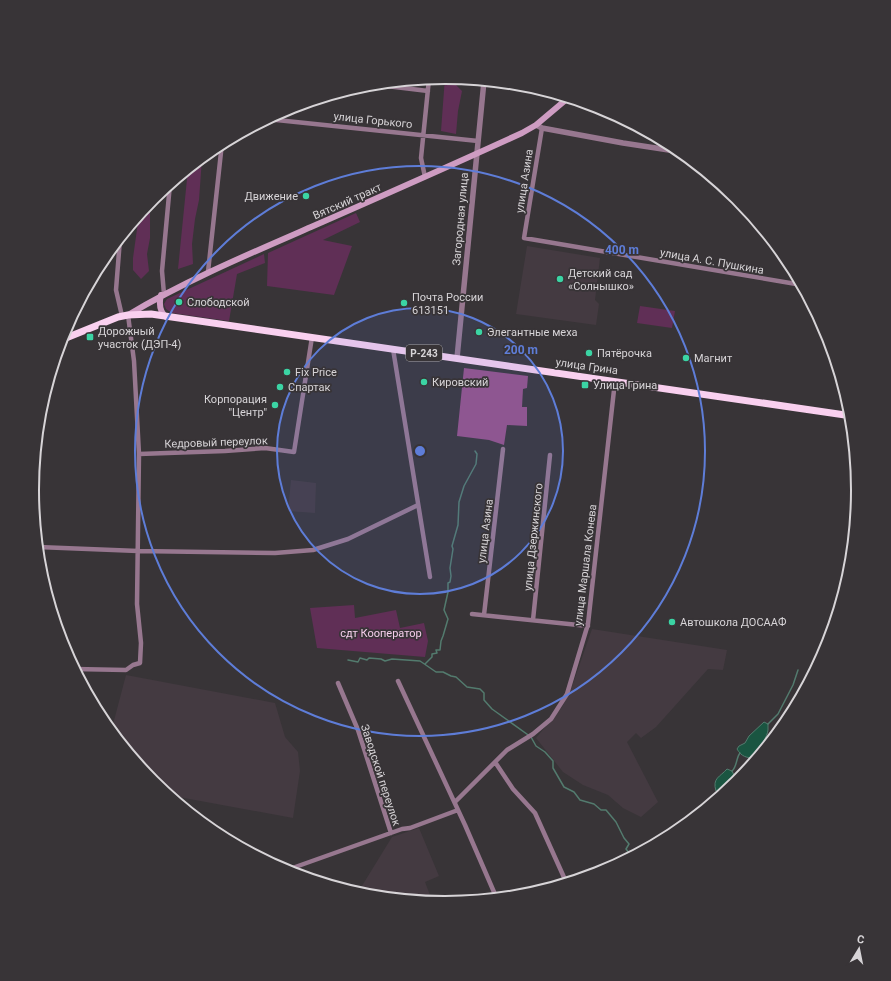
<svg xmlns="http://www.w3.org/2000/svg" width="891" height="981" font-family="Roboto,sans-serif">
<rect width="100%" height="100%" fill="#383437"/>
<path fill="#443a41" d="M 527,246 L 600,258 L 595,300 L 599,304 L 596,325 L 516,314 Z
M 291,480 L 316,483 L 315,513 L 288,511 Z
M 592,629 L 727,650 L 723,670 L 708,669 L 656,727 L 641,738 L 636,733 L 627,742 L 658,802 L 641,817 L 623,808 L 608,795 L 583,785 L 563,772 L 536,738 L 562,707 L 570,692 Z
M 126,675 L 275,703 L 285,737 L 298,752 L 300,771 L 293,818 L 168,795 L 153,783 L 111,732 Z
M 419,828 L 439,876 L 425,882 L 433,903 L 365,896 L 357,894 L 392,837 Z"/>
<path fill="#602f56" d="M 445,77 L 455,78 L 456,85 L 462,91 L 458,111 L 456,134 L 441,131 Z
M 202,158 L 199,200 L 195,219 L 192,244 L 193,264 L 178,269 L 188,169 Z
M 150,202 L 150,238 L 147,254 L 149,271 L 141,279 L 133,270 L 133,258 L 139,215 Z
M 356,213 L 360,222 L 323,240 L 352,246 L 334,295 L 267,286 L 268,253 Z
M 264,254 L 265,263 L 237,274 L 229,321 L 172,313 L 166,309 L 164,304 L 167,299 Z
M 640,306 L 675,311 L 672,328 L 637,323 Z
M 354,605 L 355,618 L 396,610 L 400,628 L 424,623 L 428,641 L 425,657 L 317,648 L 310,608 Z"/>
<path fill="#965188" d="M 464,368 L 528,376 L 527,388 L 523,389 L 522,407 L 527,407 L 527,426 L 507,425 L 504,445 L 489,440 L 457,436 Z"/>
<path fill="#1a5541" stroke="#537b6e" d="M 764,722 L 768,724 C 768,726 768,728 768,730 C 768,735 758,752 755,757 C 747,759 741,756 737,749 L 739,746 L 745,743 L 749,736 Z
M 727,769 L 732,771 L 735,777 C 729,783 728,797 716,791 C 712,778 720,777 727,769 Z"/>
<g fill="none" stroke-linecap="round" stroke-linejoin="round">
<path stroke="#537b6e" stroke-width="1.5" d="M 348,660 L 358,662 L 360,658 L 367,660 L 369,658 L 381,659 L 385,661 L 392,659 L 420,661 L 436,672 L 443,672 L 451,676 L 456,677 L 467,687 L 480,689 L 484,693 L 484,700 L 492,709 L 531,737 L 536,746 L 545,752 L 553,761 L 553,768 L 564,787 L 574,792 L 580,800 L 594,804 L 601,810 L 606,810 L 616,822 L 624,838 L 629,844 L 626,849 L 632,857
M 425,664 L 432,657 L 432,654 L 437,653 L 436,650 L 440,650 L 441,641 L 443,636 L 448,619 L 444,610 L 448,592 L 448,583 L 450,582 L 451,576 L 450,568 L 453,549 L 452,546 L 458,525 L 459,502 L 464,486 L 476,464 L 477,454 L 475,451
M 768,724 L 778,714 L 793,685 L 798,670
M 732,771 C 737,767 736,758 740,753"/>
<path stroke="#97778f" stroke-width="4.5" d="M 370,84 L 428,91
M 267,119 L 478,141
M 542,128 L 524,238 L 802,285
M 425,177 L 421,158 L 429,79
M 120,239 L 116,290 L 122,316
M 208,272 L 222,143
M 164,294 L 162,271 L 170,184
M 393,349 L 430,577
M 139,454 L 225,451 L 265,448 L 294,452 L 312,337
M 38,547 L 138,551 L 275,553 L 313,550 L 348,539 L 418,505
M 472,614 L 588,626
M 484,615 L 503,449
M 533,620 L 550,455
M 74,669 L 126,670 L 133,665 L 140,663 L 141,643 L 137,604 L 139,454 L 134,361 L 128,315
M 398,681 L 465,825 L 497,899
M 338,683 L 358,730 L 391,833
M 495,762 L 513,789 L 535,813 L 567,884
M 455,802 L 507,750 L 533,734 L 551,719 L 567,694 L 588,624 L 615,381
M 284,871 L 402,829 L 410,828 L 458,810"/>
<path stroke="#97778f" stroke-width="5.5" d="M 536,125 L 542,128 L 623,143 L 682,152
M 457,358 L 484,81"/>
<path stroke="#ce9cc2" stroke-width="6" d="M 161,295 C 159,303 159,311 166,317
M 128,315 C 187,280 249,254 311,227 C 382,196 452,165 522,133 L 536,125 L 568,98"/>
<path stroke="#f9d0ef" stroke-width="7" d="M 61,340 L 118,317 L 128,315 L 151,314 L 852,416"/>
</g>
<circle cx="420" cy="451" r="143" fill="#5e7dd8" fill-opacity=".12"/>
<g fill="none" stroke="#5e7dd8" stroke-width="2">
<circle cx="420" cy="451" r="143"/>
<circle cx="420" cy="451" r="285"/>
</g>
<g fill="#3bd4a4" stroke="#383437" stroke-width="1.5">
<circle cx="306" cy="196" r="4"/>
<circle cx="560" cy="279" r="4"/>
<circle cx="179" cy="302" r="4"/>
<circle cx="404" cy="303" r="4"/>
<circle cx="479" cy="332" r="4"/>
<rect x="86" y="333" width="8" height="8" rx="2"/>
<circle cx="589" cy="353" r="4"/>
<circle cx="686" cy="358" r="4"/>
<circle cx="287" cy="372" r="4"/>
<circle cx="424" cy="382" r="4"/>
<rect x="581" y="381" width="8" height="8" rx="2"/>
<circle cx="280" cy="387" r="4"/>
<circle cx="275" cy="405" r="4"/>
<circle cx="672" cy="622" r="4"/>
</g>
<g text-anchor="middle" stroke-width="3.5" stroke-linejoin="round" paint-order="stroke">
<rect fill="#383437" stroke="#a7a4a7" stroke-width="1" x="406" y="345" width="36" height="16" rx="3"/>
<g font-size="10" font-weight="bold" fill="#d7d4d7">
<text x="424" y="357">Р-243</text>
</g>
<g font-size="11" fill="#d7d4d7" stroke="#383437">
<text transform="translate(373 120) rotate(6)" y="4">улица Горького</text>
<text transform="translate(524 181) rotate(-81)" y="4">улица Азина</text>
<text transform="translate(347 201) rotate(-24)" y="4">Вятский тракт</text>
<text transform="translate(460 219) rotate(-85)" y="4">Загородная улица</text>
<text transform="translate(712 261) rotate(10)" y="4">улица А. С. Пушкина</text>
<text transform="translate(587 366) rotate(8)" y="4">улица Грина</text>
<text transform="translate(216 442) rotate(-2)" y="4">Кедровый переулок</text>
<text transform="translate(485 531) rotate(-83)" y="4">улица Азина</text>
<text transform="translate(533 537) rotate(-84)" y="4">улица Дзержинского</text>
<text transform="translate(585 565) rotate(-83)" y="4">улица Маршала Конева</text>
<text transform="translate(381 775) rotate(72)" y="4">Заводской переулок</text>
</g>
<g font-size="11" fill="#d7d4d7" stroke="#383437" text-anchor="start">
<text x="298" y="200" text-anchor="end">Движение</text>
<text x="568" y="277">Детский сад<tspan x="568" dy="13">«Солнышко»</tspan></text>
<text x="412" y="301">Почта России<tspan x="412" dy="13">613151</tspan></text>
<text x="187" y="306">Слободской</text>
<text x="98" y="335">Дорожный<tspan x="98" dy="13">участок (ДЭП-4)</tspan></text>
<text x="487" y="336">Элегантные меха</text>
<text x="597" y="357">Пятёрочка</text>
<text x="694" y="362">Магнит</text>
<text x="295" y="376">Fix Price</text>
<text x="432" y="386">Кировский</text>
<text x="593" y="389">Улица Грина</text>
<text x="288" y="391">Спартак</text>
<text x="267" y="403" text-anchor="end">Корпорация<tspan x="267" dy="13">"Центр"</tspan></text>
<text x="680" y="626">Автошкола ДОСААФ</text>
</g>
<g font-size="11" fill="#f4cdea" stroke="#383437">
<text x="381" y="637">сдт Кооператор</text>
</g>
</g>
<path d="M0 0H891V981H0ZM39 490a406 406 0 1 1 812 0a406 406 0 1 1-812 0Z" fill="#383437" fill-rule="evenodd"/>
<path fill="none" stroke="#d7d4d7" stroke-width="2" d="M39 490a406 406 0 1 1 812 0a406 406 0 1 1-812 0Z"/>
<circle cx="420" cy="451" r="6" fill="#5e7dd8" stroke="#383437" stroke-width="2"/>
<g font-size="12" text-anchor="middle" font-weight="bold" fill="#5e7dd8" stroke="#383437" stroke-width="3.5" stroke-linejoin="round" paint-order="stroke">
<text x="622" y="254">400 m</text>
<text x="521" y="354">200 m</text>
</g>
<g transform="translate(859 949) rotate(10)" stroke="#383437" stroke-width="3" paint-order="stroke">
<path d="M0-3L7 15L0 10L-7 15Z" fill="#d7d4d7"/>
<text y="-6" font-size="11" font-weight="bold" text-anchor="middle" fill="#d7d4d7">С</text>
</g>
</svg>
